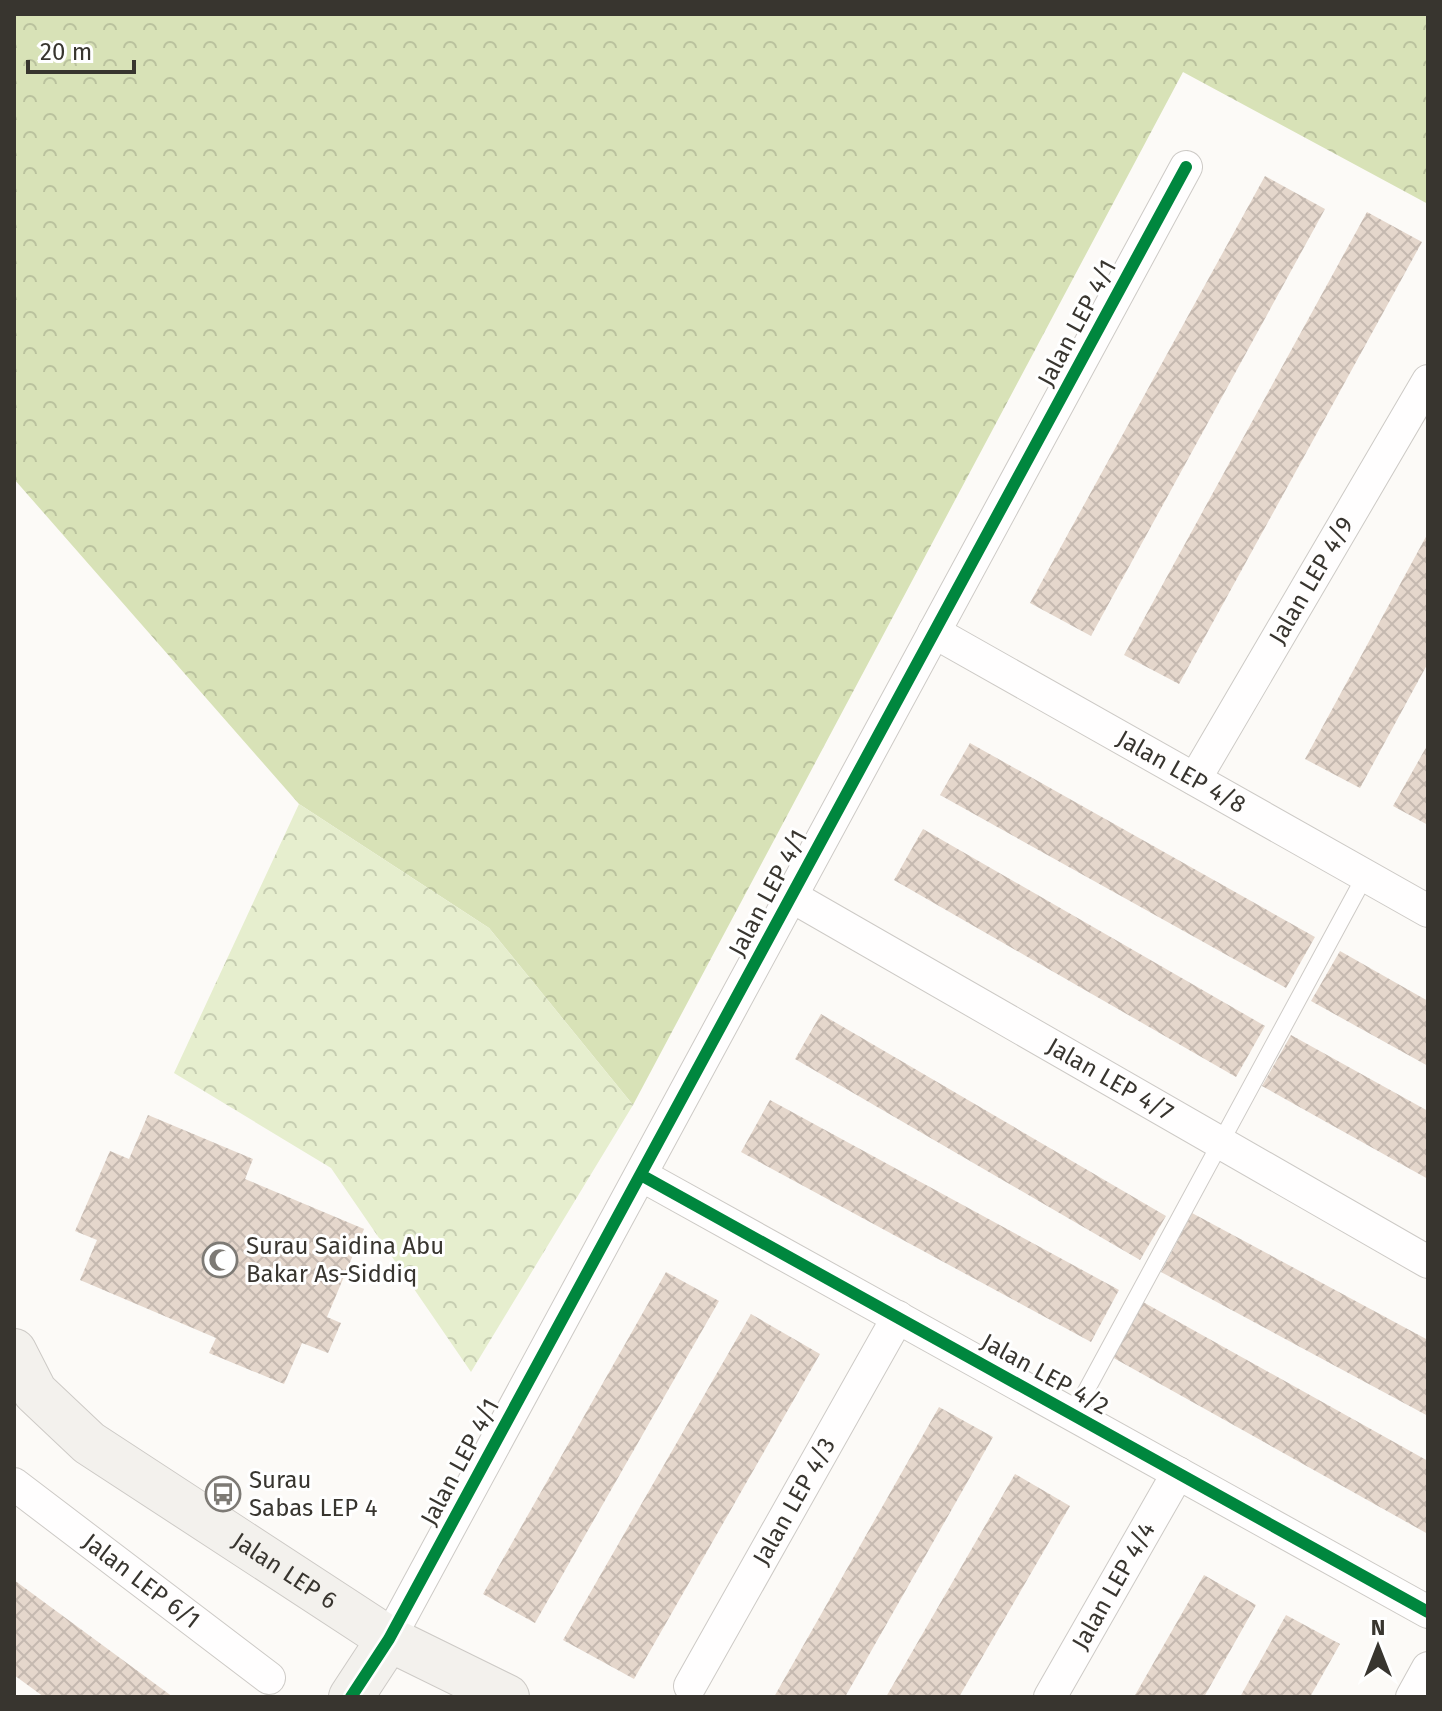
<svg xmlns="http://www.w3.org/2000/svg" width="1442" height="1711" font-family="'Fira Sans',sans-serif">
<defs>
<pattern id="forest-crowns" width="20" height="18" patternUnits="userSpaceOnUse" patternTransform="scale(2)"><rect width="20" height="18" fill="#d8e2b7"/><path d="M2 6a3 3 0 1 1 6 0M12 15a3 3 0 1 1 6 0" fill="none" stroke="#bac29e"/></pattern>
<pattern id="park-crowns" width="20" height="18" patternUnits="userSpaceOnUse" patternTransform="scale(2)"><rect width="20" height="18" fill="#e6eece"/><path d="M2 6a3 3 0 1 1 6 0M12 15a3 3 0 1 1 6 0" fill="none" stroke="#c6cdb1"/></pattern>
<pattern id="building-cross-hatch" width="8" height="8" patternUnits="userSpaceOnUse" patternTransform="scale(2)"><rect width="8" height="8" fill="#e5d7cc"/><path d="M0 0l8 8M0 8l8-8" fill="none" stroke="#c5b9b0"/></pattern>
</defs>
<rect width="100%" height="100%" fill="#fcfaf7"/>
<path fill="url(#forest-crowns)" d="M 14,14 L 1428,14 L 1428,204 L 1183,72 L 633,1105 L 489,928 L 299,804 L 14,479 Z"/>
<path fill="url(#park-crowns)" d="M 299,804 L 489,928 L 633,1105 L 471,1372 L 331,1168 L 174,1073 Z"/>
<path fill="url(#building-cross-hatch)" d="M 1265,176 L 1325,209 L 1091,636 L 1030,603 Z
M 1367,212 L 1422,242 L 1179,684 L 1124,655 Z
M 1428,533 L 1428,663 L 1360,788 L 1305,759 Z
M 970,743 L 1315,937 L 1286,988 L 940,795 Z
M 1428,744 L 1428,825 L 1393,806 Z
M 923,829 L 1265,1026 L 1236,1077 L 894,880 Z
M 1340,951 L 1428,1001 L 1428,1066 L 1311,1001 Z
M 821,1014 L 1166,1216 L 1140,1260 L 795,1059 Z
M 1291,1035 L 1428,1111 L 1428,1179 L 1262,1086 Z
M 770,1100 L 1119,1290 L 1091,1342 L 741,1152 Z
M 148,1115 L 253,1159 L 245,1179 L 364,1229 L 327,1317 L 341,1323 L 328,1353 L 302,1343 L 284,1384 L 209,1353 L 216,1338 L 80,1280 L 97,1240 L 75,1231 L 110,1151 L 129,1159 Z
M 1192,1213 L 1428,1340 L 1428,1416 L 1161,1272 Z
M 666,1272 L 719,1301 L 535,1623 L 483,1594 Z
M 1143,1302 L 1428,1461 L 1428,1534 L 1112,1357 Z
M 751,1314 L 820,1354 L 634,1679 L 563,1640 Z
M 939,1407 L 993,1437 L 845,1697 L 774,1697 Z
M 1015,1474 L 1070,1506 L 959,1697 L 886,1697 Z
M 1204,1575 L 1256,1605 L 1204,1697 L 1134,1697 Z
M 14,1580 L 173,1697 L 44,1697 L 14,1675 Z
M 1286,1615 L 1340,1644 L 1310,1697 L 1240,1697 Z"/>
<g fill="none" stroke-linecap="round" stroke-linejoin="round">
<g stroke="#cdcac6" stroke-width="18">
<path id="lane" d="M 1073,1415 L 1365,876"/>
</g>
<g stroke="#cdcac6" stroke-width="34">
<g id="street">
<path id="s1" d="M 934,632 L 1428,911"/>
<path id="s2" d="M 1195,779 L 1428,381"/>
<path id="s3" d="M 791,896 L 1428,1262"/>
<path d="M 641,1175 L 1428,1612"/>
<path id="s4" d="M 14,1484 L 269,1678"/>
<path d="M 389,1639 L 1186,167"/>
<path id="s5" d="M 690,1686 L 898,1317"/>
<path id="s6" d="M 1050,1697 L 1178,1473"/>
<path d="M 1412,1697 L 1428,1668"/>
</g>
</g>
<g stroke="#cdcac6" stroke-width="46">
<g id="secondary">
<path id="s7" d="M 14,1351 L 35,1392 L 89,1443 L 389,1639 L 507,1697"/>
<path d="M 351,1697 L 389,1639"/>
</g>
</g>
<use href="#lane" stroke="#fffefe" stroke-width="16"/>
<use href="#street" stroke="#fffefe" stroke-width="32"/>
<use href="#secondary" stroke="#f3f1ed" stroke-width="44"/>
<g stroke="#fff" stroke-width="17">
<path id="cycleway" d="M 641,1175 L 1428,1612
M 351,1697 L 389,1639 L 1186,167"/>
</g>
<use href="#cycleway" stroke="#00873e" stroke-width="12"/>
</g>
<defs>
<g id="mosque-ring" transform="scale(1.8)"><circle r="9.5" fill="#fff" stroke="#7d7a75" stroke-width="1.5"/><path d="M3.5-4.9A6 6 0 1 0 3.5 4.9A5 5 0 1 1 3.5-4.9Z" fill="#7d7a75"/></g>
<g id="bus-ring" transform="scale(1.8)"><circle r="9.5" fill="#fff" stroke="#7d7a75" stroke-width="1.5"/><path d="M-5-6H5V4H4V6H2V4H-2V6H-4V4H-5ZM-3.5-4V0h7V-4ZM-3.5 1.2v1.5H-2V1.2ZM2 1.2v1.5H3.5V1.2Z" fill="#7d7a75"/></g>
</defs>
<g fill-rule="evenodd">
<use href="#mosque-ring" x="220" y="1260"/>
<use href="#bus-ring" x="223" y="1494"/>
</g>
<g text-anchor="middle" stroke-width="6" stroke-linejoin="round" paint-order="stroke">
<g font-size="24" fill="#38352f" stroke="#fff">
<text transform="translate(1077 323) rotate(-62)" y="8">Jalan LEP 4/1</text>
<text dy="8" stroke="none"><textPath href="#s2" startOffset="230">Jalan LEP 4/9</textPath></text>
<text dy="8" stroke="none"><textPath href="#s1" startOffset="284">Jalan LEP 4/8</textPath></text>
<text transform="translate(768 893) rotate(-62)" y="8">Jalan LEP 4/1</text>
<text dy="8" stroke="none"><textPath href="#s3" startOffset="368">Jalan LEP 4/7</textPath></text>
<text transform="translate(1045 1374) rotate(29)" y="8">Jalan LEP 4/2</text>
<text transform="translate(460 1462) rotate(-62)" y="8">Jalan LEP 4/1</text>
<text dy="8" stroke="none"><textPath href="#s5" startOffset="212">Jalan LEP 4/3</textPath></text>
<text dy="8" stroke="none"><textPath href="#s7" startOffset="354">Jalan LEP 6</textPath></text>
<text dy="8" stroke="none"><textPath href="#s4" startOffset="160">Jalan LEP 6/1</textPath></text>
<text dy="8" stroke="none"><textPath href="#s6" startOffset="128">Jalan LEP 4/4</textPath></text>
</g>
<g font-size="24" fill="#38352f" stroke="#fff" text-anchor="start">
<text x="246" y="1254">Surau Saidina Abu<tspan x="246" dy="28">Bakar As-Siddiq</tspan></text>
<text x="249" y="1488">Surau<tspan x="249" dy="28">Sabas LEP 4</tspan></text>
</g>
</g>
<rect width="1442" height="1711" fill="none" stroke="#38352f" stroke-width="32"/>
<g transform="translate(1378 1647)" stroke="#ffffff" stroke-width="6" paint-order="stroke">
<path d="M0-6L14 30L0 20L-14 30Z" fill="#38352f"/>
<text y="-12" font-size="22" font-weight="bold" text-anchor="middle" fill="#38352f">N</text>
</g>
<path d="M28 60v12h106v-12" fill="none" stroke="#38352f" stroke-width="4"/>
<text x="40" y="60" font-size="24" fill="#38352f" stroke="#ffffff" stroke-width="6" paint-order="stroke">20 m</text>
</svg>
